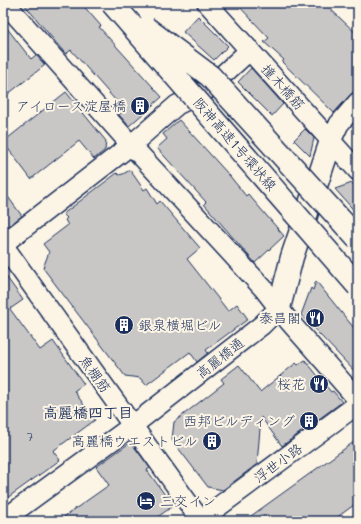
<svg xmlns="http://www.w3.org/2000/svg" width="361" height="524" font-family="Mali,'Klee One',sans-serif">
<rect width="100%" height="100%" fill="#fcf5e5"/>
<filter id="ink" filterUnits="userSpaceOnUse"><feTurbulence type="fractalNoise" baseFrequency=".025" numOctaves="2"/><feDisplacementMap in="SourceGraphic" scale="8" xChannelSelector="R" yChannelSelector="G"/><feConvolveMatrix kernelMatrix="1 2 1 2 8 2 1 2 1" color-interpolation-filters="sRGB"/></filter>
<g filter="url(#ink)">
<path fill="#c8c7c6" stroke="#1b2f5e" d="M 23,3 L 81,3 L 101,26 L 99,27 L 162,97 L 129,126 L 119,115 L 124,110 L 71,50 L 66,54 L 63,51 Z
M 236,3 L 324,3 L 358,35 L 358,90 L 350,95 L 334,113 L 282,62 L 284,60 L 264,42 L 269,38 Z
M 198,16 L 228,46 L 214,60 L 183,32 Z
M 3,23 L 31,59 L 36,55 L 45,65 L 3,98 Z
M 251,68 L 283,104 L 272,116 L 238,82 Z
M 66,92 L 106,141 L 105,150 L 94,159 L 79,141 L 31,179 L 3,142 Z
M 179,120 L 229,175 L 246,196 L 248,194 L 284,236 L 255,263 L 204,204 L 206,202 L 157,148 L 167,139 L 163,134 Z
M 305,129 L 314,138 L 310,156 L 294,140 Z
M 130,170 L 144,190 L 147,188 L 157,204 L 160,201 L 200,248 L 187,259 L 228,311 L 237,304 L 248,319 L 206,350 L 208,353 L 197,362 L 190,352 L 146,385 L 140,378 L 125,376 L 43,268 L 49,252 L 43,244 L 68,225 L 65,220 L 67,218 L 63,214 L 117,173 L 119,175 L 123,174 Z
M 352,183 L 358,190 L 358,215 L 335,189 Z
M 3,190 L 22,216 L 3,230 Z
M 3,272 L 23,300 L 10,309 L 40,350 L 53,341 L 84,384 L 74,391 L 95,420 L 53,451 L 60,460 L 3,501 Z
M 316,281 L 358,333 L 358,375 L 301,315 L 311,288 L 313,290 Z
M 305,360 L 331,392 L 333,391 L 342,402 L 282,446 L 261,417 L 257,464 L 223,490 L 208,487 L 172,440 L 174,422 L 224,383 L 221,379 L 239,365 L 260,392 L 296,363 L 298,365 Z
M 358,439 L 358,502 L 332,521 L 244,521 Z
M 128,444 L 133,445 L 150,468 L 147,470 L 173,506 L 152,521 L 58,521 L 109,485 L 96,467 Z"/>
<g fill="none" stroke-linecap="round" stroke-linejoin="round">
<g stroke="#1b2f5e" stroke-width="22">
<path id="minor" d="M 5,3 L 131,145 L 263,288 L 288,320 L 358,400
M 207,3 L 358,171
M 331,141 L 339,124 L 358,102
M 3,244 L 131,145 L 177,105 L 205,91 L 250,50
M 3,245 L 201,521
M 3,520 L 132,426 L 262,325 L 279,308
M 199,521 L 358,404"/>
</g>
<g stroke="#1b2f5e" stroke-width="25">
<path id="tertiary" d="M 279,308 L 292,257 L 331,141"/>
</g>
<use href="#minor" stroke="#fcf5e5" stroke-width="19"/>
<use href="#tertiary" stroke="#fcf5e5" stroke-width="22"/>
<g stroke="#1b2f5e" stroke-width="25" stroke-linecap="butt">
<path id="motorway-bridge" d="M 112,3 L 358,286
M 146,28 L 210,76 L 358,239"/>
</g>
<use href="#motorway-bridge" stroke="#fcf5e5" stroke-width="22"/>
</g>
</g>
<defs>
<g id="building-disc" transform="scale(1)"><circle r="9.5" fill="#1b2f5e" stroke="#fcf5e5"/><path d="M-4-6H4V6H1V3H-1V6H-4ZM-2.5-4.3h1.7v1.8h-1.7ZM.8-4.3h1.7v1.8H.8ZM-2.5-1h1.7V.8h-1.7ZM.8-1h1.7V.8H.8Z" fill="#fff"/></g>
<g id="restaurant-disc" transform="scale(1)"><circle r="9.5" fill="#1b2f5e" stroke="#fcf5e5"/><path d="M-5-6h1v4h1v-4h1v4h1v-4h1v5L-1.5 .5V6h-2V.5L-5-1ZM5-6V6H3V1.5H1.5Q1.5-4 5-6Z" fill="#fff"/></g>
<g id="hotel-disc" transform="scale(1)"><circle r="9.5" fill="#1b2f5e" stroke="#fcf5e5"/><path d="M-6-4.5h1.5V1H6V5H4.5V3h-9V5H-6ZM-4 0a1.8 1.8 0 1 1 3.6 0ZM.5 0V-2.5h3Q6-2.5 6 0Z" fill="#fff"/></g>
</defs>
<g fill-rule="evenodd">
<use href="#building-disc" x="140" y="106"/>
<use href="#restaurant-disc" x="315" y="318"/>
<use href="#building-disc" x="124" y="325"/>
<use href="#restaurant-disc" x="319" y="384"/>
<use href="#building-disc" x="309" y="421"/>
<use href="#building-disc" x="212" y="441"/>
<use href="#hotel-disc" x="146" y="501"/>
</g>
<g text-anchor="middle" stroke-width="4" stroke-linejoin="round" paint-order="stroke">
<g font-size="12" fill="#465578">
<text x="30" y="441">7</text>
</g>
<g font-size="14" fill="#1b2f5e" stroke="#fcf5e5">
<text transform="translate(283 87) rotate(48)" y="5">撞木橋筋</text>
<text transform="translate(235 144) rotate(49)" y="5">阪神高速1号環状線</text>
<text transform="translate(220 358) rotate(-38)" y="5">高麗橋通</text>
<text transform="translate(95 374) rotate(55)" y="5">魚棚筋</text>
<text transform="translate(278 463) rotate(-36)" y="5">浮世小路</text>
</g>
<g font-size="14" fill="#1b2f5e" stroke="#fcf5e5" text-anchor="end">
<text x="126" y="111">アイロース淀屋橋</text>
<text x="301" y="323">泰昌閣</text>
<text x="138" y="330" text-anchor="start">銀泉横堀ビル</text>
<text x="305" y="389">桜花</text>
<text x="295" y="426">西邦ビルディング</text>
<text x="198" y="446">高麗橋ウエストビル</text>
<text x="160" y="506" text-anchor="start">三交イン</text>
</g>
<g font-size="15" font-weight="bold" fill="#1b2f5e" stroke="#fcf5e5">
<text x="88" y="418">高麗橋四丁目</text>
</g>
</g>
<rect width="361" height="524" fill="none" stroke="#fcf5e5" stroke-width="16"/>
<rect x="8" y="8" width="345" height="508" fill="none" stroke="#1b2f5e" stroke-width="1.5" filter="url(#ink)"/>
</svg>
